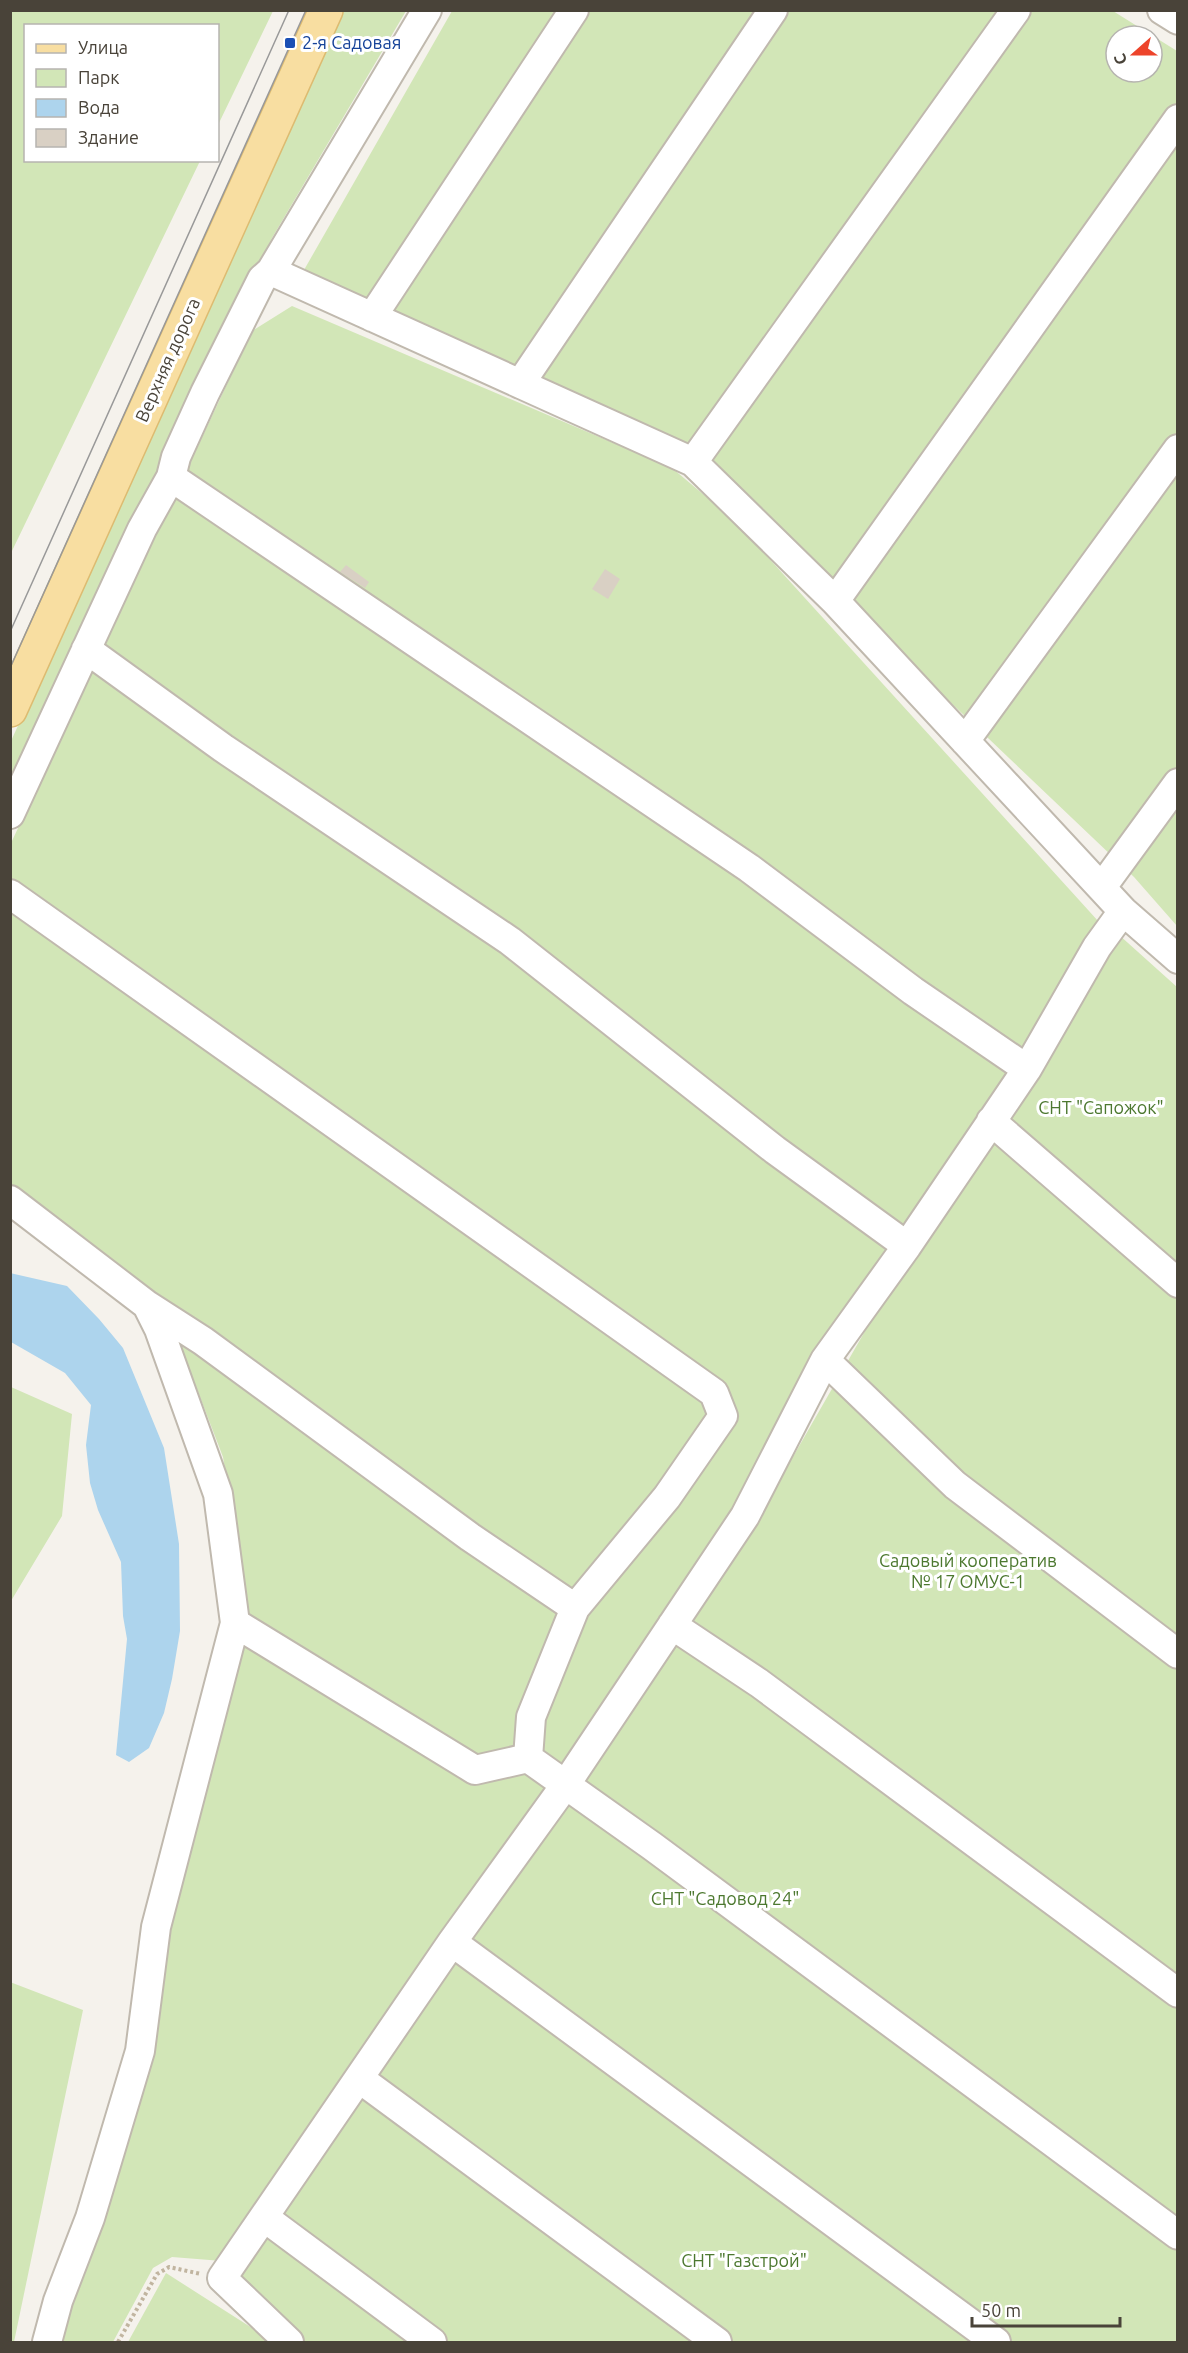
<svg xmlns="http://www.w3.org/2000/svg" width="1188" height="2353" font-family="Ubuntu,sans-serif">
<rect width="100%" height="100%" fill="#f5f2ec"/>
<path fill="#d2e6b7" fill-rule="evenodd" d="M 11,10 L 273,11 L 218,125 L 218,26 L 26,26 L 26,160 L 200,161 L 11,553 Z
M 343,11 L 406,11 L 272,238 L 11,791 L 11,741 Z
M 452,11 L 1113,11 L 1177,51 L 1177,926 L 1134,877 L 843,600 L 706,454 L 304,270 ZM 1116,36 L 1152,36 L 1152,72 L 1116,72 Z
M 292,306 L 672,468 L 735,521 L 1099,922 L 987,1108 L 779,1431 L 666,1623 L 222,2261 L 172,2257 L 153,2268 L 113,2342 L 55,2342 L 249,1617 L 223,1457 L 190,1371 L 147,1288 L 11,1184 L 11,843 L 252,331 Z
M 1118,934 L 1177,987 L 1177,1274 L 1002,1124 Z
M 996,1137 L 1177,1292 L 1177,1984 L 691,1627 L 705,1596 L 794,1455 L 892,1284 Z
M 11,1387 L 72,1414 L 62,1516 L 11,1601 Z
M 683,1637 L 1177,2006 L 1177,2342 L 1012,2342 L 464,1937 L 667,1644 Z
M 451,1956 L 978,2342 L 731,2342 L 371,2076 Z
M 10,1982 L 83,2010 L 14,2342 L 10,2342 Z
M 357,2092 L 698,2342 L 299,2342 L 230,2276 Z
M 166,2273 L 274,2342 L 128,2342 Z"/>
<path fill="#add4ed" d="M 10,1273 L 67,1286 L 99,1319 L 123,1348 L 164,1448 L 179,1544 L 180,1631 L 172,1679 L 164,1713 L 149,1748 L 129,1762 L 116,1755 L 127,1639 L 123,1616 L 121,1562 L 98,1510 L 90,1483 L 86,1445 L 91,1405 L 65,1373 L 11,1342 Z"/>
<path fill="#d9d0c4" d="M 346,565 L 369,582 L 365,588 L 340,572 Z
M 605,569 L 620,579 L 608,599 L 592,589 Z"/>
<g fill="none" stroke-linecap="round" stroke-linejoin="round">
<g stroke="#c0b9ae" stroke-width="32">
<path id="minor" d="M 1162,10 L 1178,20
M 271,271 L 693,462 L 835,601 L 1123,911 L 1178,959
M 372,317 L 574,10
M 520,384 L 773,10
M 693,462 L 1016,10
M 171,477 L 749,868 L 913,991 L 1027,1069
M 835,601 L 1178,119
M 86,649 L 223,748 L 510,941 L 775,1150 L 907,1246
M 965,741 L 1178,449
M 10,814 L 142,529 L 171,477 L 176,457 L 205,393 L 262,279 L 271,271 L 427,10
M 1102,887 L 1178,783
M 10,894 L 714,1393 L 723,1416 L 667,1497 L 575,1608
M 991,1121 L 1178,1283
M 10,1200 L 147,1305 L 159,1329 L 218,1494 L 235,1623 L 156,1927 L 140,2051 L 90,2218 L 58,2301 L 47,2342
M 147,1305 L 203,1341 L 470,1537 L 575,1608 L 531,1717 L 528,1758 L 652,1846 L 1178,2235
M 825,1360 L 955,1485 L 1178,1654
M 235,1623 L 475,1770 L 528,1758
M 672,1625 L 759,1683 L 1178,1993
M 452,1942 L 996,2342
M 360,2079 L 717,2342
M 265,2218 L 432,2342
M 289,2342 L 222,2278 L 452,1942 L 566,1784 L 745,1516 L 825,1360 L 907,1246 L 1027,1069 L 1097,947 L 1123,911"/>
</g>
<g stroke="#ddbb71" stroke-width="36">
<path id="major" d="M 10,710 L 326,10"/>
</g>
<path stroke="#c1b5a0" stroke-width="4" stroke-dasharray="3 3" stroke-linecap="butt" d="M 118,2342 L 157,2274 L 169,2267 L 201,2274"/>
<use href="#minor" stroke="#fff" stroke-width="28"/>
<use href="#major" stroke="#f8dea1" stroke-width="33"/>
<path stroke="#999" stroke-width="1.5" d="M 10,632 L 289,10
M 10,668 L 306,10"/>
</g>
<rect fill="#1a4fb4" stroke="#fff" stroke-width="2" x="284" y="37" width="12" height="12" rx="3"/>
<g text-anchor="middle" stroke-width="6" stroke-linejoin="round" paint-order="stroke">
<g font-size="18" fill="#164399" stroke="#fff" text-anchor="start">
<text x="302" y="49">2-я Садовая</text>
</g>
<g font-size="18" fill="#494339" stroke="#fff">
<text transform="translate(168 360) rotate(-66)" y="6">Верхняя дорога</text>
</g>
<g font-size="18" fill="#4c782f" stroke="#fff">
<text x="1101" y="1114">СНТ "Сапожок"</text>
<text x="968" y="1567">Садовый кооператив<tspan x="968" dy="21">№ 17 ОМУС-1</tspan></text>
<text x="725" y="1905">СНТ "Садовод 24"</text>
<text x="744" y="2267">СНТ "Газстрой"</text>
</g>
</g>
<rect width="1188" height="2353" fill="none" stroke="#494339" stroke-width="24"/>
<rect x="24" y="24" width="195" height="138" fill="#ffffff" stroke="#b6b4b0" stroke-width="1.5"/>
<rect x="36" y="44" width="30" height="9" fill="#f8dea1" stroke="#b6b4b0" stroke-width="1.5"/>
<text x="78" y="54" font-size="18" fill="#494339">Улица</text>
<rect x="36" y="69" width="30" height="18" fill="#d2e6b7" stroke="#b6b4b0" stroke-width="1.5"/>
<text x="78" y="84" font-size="18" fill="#494339">Парк</text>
<rect x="36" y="99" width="30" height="18" fill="#add4ed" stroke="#b6b4b0" stroke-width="1.5"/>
<text x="78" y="114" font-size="18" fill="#494339">Вода</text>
<rect x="36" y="129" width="30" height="18" fill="#d9d0c4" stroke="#b6b4b0" stroke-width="1.5"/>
<text x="78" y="144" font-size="18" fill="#494339">Здание</text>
<g transform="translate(1134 54) rotate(249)"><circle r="28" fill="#ffffff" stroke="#b6b4b0" stroke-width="1.5"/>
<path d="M0-4.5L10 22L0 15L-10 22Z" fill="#ed442b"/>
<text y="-9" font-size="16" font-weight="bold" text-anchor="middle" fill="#494339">С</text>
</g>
<path d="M972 2317v9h148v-9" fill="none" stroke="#494339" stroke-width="3"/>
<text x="981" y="2317" font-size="18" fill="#494339" stroke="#ffffff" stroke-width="4.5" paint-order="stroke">50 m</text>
</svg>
